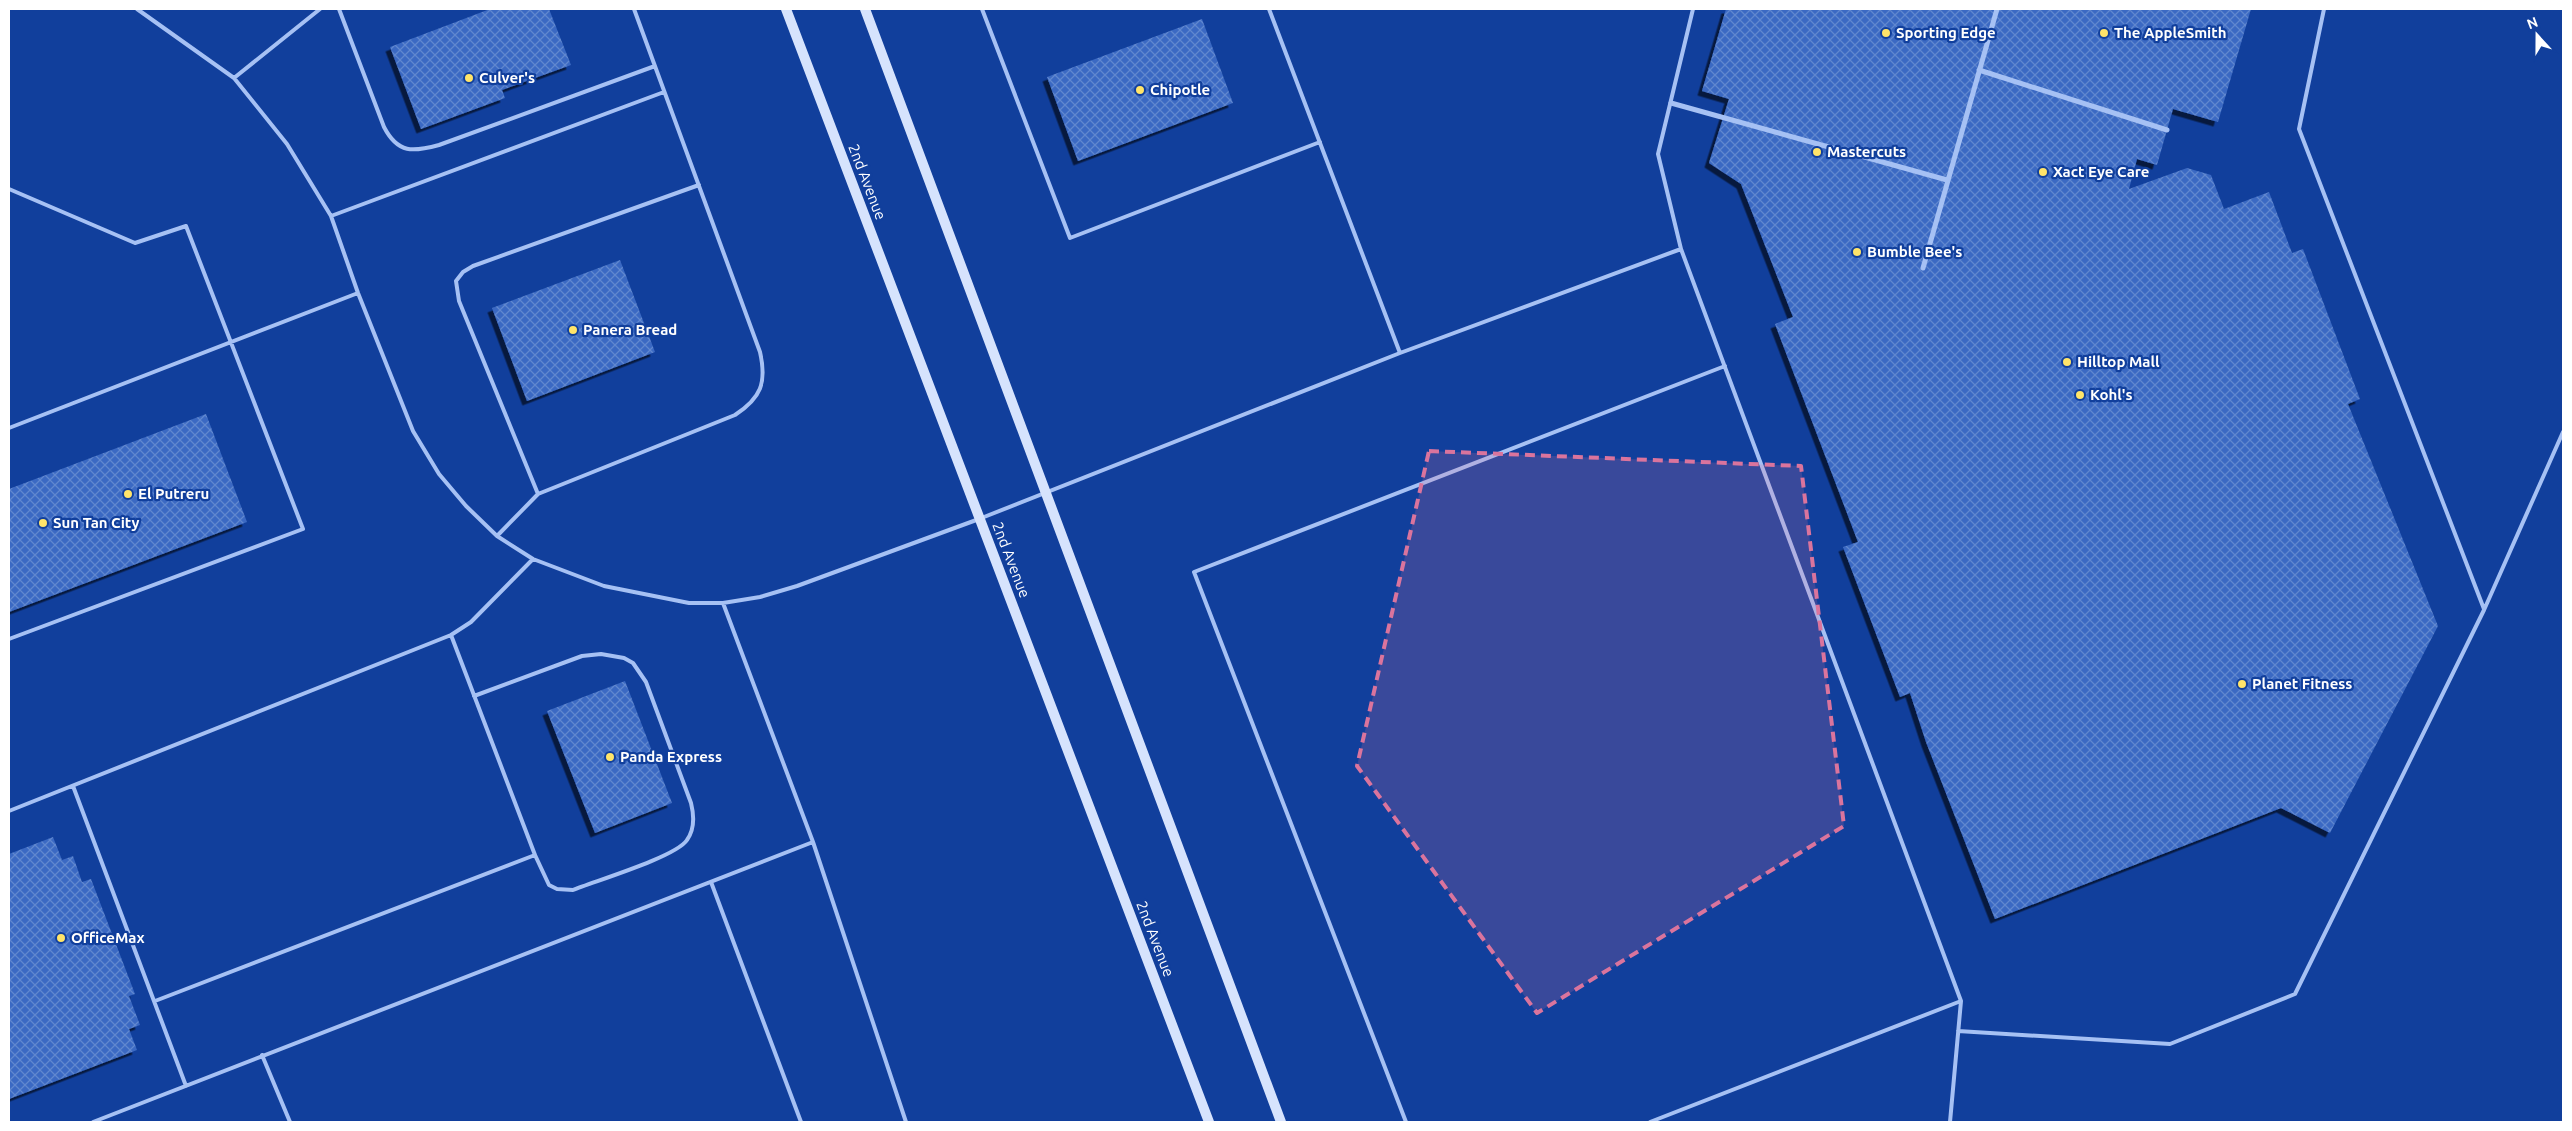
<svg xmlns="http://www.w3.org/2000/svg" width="2572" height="1131" font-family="Ubuntu,sans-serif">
<defs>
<pattern id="building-cross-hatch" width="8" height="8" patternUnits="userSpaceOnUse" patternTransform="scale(1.25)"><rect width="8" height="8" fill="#3a69c3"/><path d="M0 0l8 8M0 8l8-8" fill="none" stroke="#6187cf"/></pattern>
<filter id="shadow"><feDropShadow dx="-4.5" dy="4.5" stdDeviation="0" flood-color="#0009"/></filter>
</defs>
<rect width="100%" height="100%" fill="#113f9c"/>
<path fill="url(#building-cross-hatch)" filter="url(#shadow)" d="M 490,9 L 549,9 L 571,65 L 502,90 L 505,98 L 421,129 L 390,47 Z
M 1726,9 L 2251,9 L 2218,122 L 2173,109 L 2157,165 L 2137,159 L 2129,189 L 2187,168 L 2211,175 L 2224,209 L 2269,192 L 2292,253 L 2303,249 L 2360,399 L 2348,404 L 2438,626 L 2330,833 L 2281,808 L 1995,919 L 1926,742 L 1910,693 L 1900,697 L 1843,547 L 1858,542 L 1775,324 L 1793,317 L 1741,184 L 1709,163 L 1729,99 L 1702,91 Z
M 1202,19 L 1233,103 L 1078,161 L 1047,77 Z
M 620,260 L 655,352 L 527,401 L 492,308 Z
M 206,414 L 247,522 L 9,612 L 9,489 Z
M 625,681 L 672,803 L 595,833 L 547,711 Z
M 53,837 L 62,860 L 73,856 L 82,882 L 91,879 L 135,994 L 129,996 L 140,1025 L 129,1029 L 137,1050 L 9,1099 L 9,854 Z"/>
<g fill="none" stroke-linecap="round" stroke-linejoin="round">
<path stroke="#a6c1f4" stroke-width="4" d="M 137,9 L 234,78 L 287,144 L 331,216 L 358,293 L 413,431 L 439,474 L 466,506 L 497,536 L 533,559 L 604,586 L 689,603 L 723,603 L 760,597 L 797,586 L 979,519 L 1400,353 L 1681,249
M 339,9 L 384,127 C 398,154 413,152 439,145 L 655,66
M 982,9 L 1070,238 L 1320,142
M 1269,9 L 1400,353
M 1693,9 L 1658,154 L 1681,249 L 1961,1001 L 1950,1122
M 2324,9 L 2299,129 L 2484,609
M 234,78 L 320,9
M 9,189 L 135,243 L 186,226 L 303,529 L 9,639
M 331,216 L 664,92
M 9,428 L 358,293
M 538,494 L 459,301 L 456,281 L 463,272 L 473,266 L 699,185
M 497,536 L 538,494 L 735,415 C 761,398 767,383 760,352 L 634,9
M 723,603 L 813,842 L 906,1122
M 474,696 L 582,656 L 601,654 L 624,658 L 633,663 L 646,682 L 691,803 C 694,815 695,829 687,840 C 676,857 595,881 573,890 L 557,889 L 549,885 L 535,855
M 73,786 L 186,1086
M 9,811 L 451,635 L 471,622 L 533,559
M 711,882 L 801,1122
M 155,1001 L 535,855 L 451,635
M 1958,1031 L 2170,1044 L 2295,994 L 2484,610 L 2563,432
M 262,1055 L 290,1122
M 93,1122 L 813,842
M 1406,1122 L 1194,572 L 1725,366
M 1650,1122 L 1961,1001"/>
<path stroke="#a6c1f4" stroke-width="5" d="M 1979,70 L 2167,130
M 1671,103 L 1947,180
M 1923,268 L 1997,9"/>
<path stroke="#d6e3fd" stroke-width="10" d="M 786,9 L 1209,1122
M 865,9 L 1281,1122"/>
</g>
<path fill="#da749d" fill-opacity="0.2" stroke="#da749d" stroke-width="4" stroke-dasharray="10 6" stroke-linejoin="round" d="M 1429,451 L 1801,466 L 1844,826 L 1537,1013 L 1357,766 Z"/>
<g fill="#ffe46a" stroke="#113f9c" stroke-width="2">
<circle cx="1886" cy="33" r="5"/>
<circle cx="2104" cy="33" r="5"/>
<circle cx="469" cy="78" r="5"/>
<circle cx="1140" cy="90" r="5"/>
<circle cx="1817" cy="152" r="5"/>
<circle cx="2043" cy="172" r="5"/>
<circle cx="1857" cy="252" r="5"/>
<circle cx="573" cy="330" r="5"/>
<circle cx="2067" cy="362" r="5"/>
<circle cx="2080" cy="395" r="5"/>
<circle cx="128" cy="494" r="5"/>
<circle cx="43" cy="523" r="5"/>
<circle cx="2242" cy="684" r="5"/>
<circle cx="610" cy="757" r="5"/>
<circle cx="61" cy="938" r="5"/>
</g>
<g text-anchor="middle" stroke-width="4.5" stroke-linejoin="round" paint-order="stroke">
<g font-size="15" font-weight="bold" fill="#fff" stroke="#113f9c" text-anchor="start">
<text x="1896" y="38">Sporting Edge</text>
<text x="2114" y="38">The AppleSmith</text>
<text x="479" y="83">Culver's</text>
<text x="1150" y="95">Chipotle</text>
<text x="1827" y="157">Mastercuts</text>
<text x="2053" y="177">Xact Eye Care</text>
<text x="1867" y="257">Bumble Bee's</text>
<text x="583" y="335">Panera Bread</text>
<text x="2077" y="367">Hilltop Mall</text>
<text x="2090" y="400">Kohl's</text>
<text x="138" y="499">El Putreru</text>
<text x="53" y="528">Sun Tan City</text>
<text x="2252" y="689">Planet Fitness</text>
<text x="620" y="762">Panda Express</text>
<text x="71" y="943">OfficeMax</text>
</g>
<g font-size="15" fill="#fff" stroke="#113f9c">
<text transform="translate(867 182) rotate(69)" y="5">2nd Avenue</text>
<text transform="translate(1011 560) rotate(69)" y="5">2nd Avenue</text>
<text transform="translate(1155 939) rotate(69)" y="5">2nd Avenue</text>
</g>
</g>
<rect width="2572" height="1131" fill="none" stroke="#ffffff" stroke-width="20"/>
<g transform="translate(2537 35) rotate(339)" stroke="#113f9c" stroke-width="4" paint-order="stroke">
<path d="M0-4L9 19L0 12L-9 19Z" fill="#ffffff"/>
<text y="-8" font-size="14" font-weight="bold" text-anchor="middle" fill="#ffffff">N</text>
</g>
</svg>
